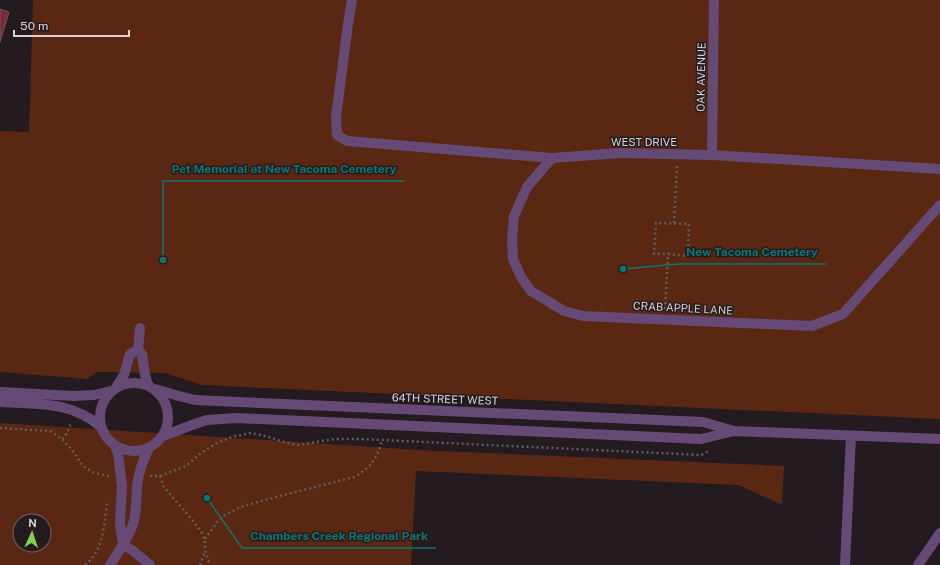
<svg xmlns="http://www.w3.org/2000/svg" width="940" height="565" font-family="'Public Sans',sans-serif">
<rect width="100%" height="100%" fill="#241b20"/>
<path fill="#5a2812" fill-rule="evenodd" d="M 33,0 L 940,0 L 940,419 L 202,385 L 165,373 L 97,372 L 87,379 L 0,372 L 0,131 L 29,132 Z
M 0,423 L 419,450 L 784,466 L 782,505 L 739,485 L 416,471 L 411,565 L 0,565 ZM 20,521 L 44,521 L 44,545 L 20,545 Z"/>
<path fill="#792937" stroke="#675b5c" d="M 0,9 L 9,12 L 0,42 Z"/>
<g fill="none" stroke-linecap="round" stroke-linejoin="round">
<path stroke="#635c60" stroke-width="2.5" stroke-dasharray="2 3" stroke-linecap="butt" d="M 674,223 L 677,166
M 665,309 L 668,254 L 688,256 L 689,224 L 656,223 L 654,254 L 668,254
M 0,428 L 50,431 L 62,439 L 72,450 L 83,466 L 94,473 L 109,476
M 62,439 L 68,432 L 71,422
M 150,476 L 160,476 L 186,466 L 201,453 L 217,443 L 232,437 L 250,433 L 266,436 L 284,442 L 298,445 L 334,439 L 361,439 L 701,455 L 709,451
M 160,476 L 164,487 L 194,522 L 202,533 L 205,539 L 205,550 L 210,565
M 205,539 L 218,521 L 225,515 L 240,507 L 280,496 L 354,477 C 370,469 378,457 382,440
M 85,565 C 104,550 104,525 107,503
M 200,565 L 205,551"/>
<path stroke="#654a75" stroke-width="10" d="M 352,0 L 348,24 L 336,117 L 337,135 L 347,141 L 552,158 L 620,153 L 712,155 L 940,169
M 712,155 L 714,0
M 552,158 L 527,187 L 514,216 L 512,240 L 513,259 L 521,277 L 531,291 L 564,311 L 583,316 L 812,326 L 843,314 L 940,205
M 140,328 L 138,350 L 142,354 L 145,375 L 148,385
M100 417a34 34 0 1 1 68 0a34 34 0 1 1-68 0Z
M 117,386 L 124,375 L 130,354 L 138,350
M 155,389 L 179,396 L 195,400 L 216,401 L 703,422 L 734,431 L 940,439
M 0,392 L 74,396 L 94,395 L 111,391
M 0,402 C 36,404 72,401 101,427
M 163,436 L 192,425 L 207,420 L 236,418 L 701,439 L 734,431
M 115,446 L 118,453 L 122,486 L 120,524 L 123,545
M 123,545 L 132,550 L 150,565
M 110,565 C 118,553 129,537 133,524 C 137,512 136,499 137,487 C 138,474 143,460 149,448
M 845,565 L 851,436
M 918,565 L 940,533"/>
</g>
<g text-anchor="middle" stroke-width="3" stroke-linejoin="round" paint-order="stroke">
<g font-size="11" fill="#d9d3d6" stroke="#241b20">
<text transform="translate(701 77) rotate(-89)" y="4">OAK AVENUE</text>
<text x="644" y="146">WEST DRIVE</text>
<text transform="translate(683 308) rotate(3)" y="4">CRAB APPLE LANE</text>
<text transform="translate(445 399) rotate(2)" y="4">64TH STREET WEST</text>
</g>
</g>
<path fill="none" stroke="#0f766e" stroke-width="1.5" d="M163 260L163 181H404M623 269L678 264H826M207 498L242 548H436"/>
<g fill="#0f766e" stroke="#241b20" stroke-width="1.5">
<circle cx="163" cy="260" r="4"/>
<circle cx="623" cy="269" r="4"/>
<circle cx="207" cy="498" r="4"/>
</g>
<g font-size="12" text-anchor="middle" font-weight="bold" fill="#0f766e" stroke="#241b20" stroke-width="3" stroke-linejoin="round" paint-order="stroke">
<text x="284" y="173">Pet Memorial at New Tacoma Cemetery</text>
<text x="752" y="256">New Tacoma Cemetery</text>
<text x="339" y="540">Chambers Creek Regional Park</text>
</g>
<g transform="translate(32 533) rotate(3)"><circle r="19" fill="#241b20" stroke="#6c6569"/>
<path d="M0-3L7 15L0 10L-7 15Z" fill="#83d04e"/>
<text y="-6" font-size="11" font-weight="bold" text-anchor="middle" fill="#d9d3d6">N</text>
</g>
<path d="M14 30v6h115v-6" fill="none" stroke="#d9d3d6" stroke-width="2"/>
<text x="20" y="30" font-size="12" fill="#d9d3d6" stroke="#241b20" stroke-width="3" paint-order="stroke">50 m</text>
</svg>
